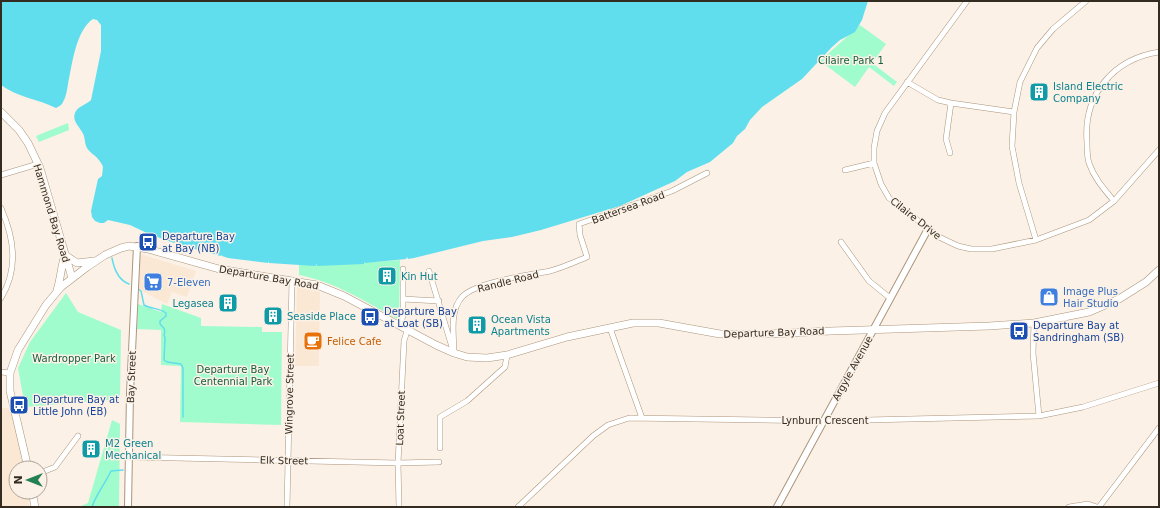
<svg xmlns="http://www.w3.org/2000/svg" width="1160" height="508" font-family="'DejaVu Sans',sans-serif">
<rect width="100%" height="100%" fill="#fbf1e6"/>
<path fill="#fbe8d4" d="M 140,254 L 196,271 L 187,297 L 172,292 L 167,304 L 138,289 Z
M 297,287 L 320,292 L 319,366 L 295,366 Z
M 1,408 L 14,408 L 23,468 L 16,468 L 16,492 L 27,492 L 29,507 L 1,507 Z"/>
<path fill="#a0fccd" d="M 860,25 L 886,44 L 872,63 L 897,82 L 894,86 L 869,67 L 855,87 L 820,61 Z
M 68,123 L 69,130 L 39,142 L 36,136 Z
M 400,260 L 399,320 C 366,302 336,282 299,275 L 299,264 L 333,265 Z
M 66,293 L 78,312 L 121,330 L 120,399 L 25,407 L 18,368 L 30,342 Z
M 138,304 L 161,312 L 162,304 L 201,318 L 201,326 L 262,327 L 262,332 L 282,332 L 281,425 L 180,422 L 181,366 L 161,365 L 161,330 L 137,329 Z
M 112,420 L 120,424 L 119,507 L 79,507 L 88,503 Z"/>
<path fill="#60deed" d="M 1,1 L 868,1 L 862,20 L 855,32 L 840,40 L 832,47 L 802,79 L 762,107 L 750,120 L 745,129 L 737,136 L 733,143 L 710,162 L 687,172 L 675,181 L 620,206 L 541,230 L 512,237 L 483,241 L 414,258 L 408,259 L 407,257 L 406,259 L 365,263 L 364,262 L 364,264 L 317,266 L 317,264 L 315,266 L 269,263 L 269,261 L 268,263 L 228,258 L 222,256 L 222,255 L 221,256 L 176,244 L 175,242 L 174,243 L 149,234 L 130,225 L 108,220 L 104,223 L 100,223 L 95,221 L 92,217 L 91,211 L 98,179 L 102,176 L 103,167 C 102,164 100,161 98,159 C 95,155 90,153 87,148 C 85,145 85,140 84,136 C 81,127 70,121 76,111 C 79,106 87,104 91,100 L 101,51 L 101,25 L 97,20 L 93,19 C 76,30 72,65 68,84 C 67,90 66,97 63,102 C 62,105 59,106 56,108 C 38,99 17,97 1,85 Z"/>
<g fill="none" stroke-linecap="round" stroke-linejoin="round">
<path stroke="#60deed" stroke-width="1.5" d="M 112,258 C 114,269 118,280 129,284
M 138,289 L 141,291 L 144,305 C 151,309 160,308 166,313 L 166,316 L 160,321 L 160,324 C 164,328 166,329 164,335 L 165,338 L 164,360 L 167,362 L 181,364 L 183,368 L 183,417
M 92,507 C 96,494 105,484 111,471 L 123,470"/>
<g stroke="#ac957b" stroke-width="6">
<path id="minor" d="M 967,1 L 885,113 L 877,131 L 874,148 L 874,163 L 881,184 L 889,198 L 939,237 L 958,246 L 971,249 L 992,249 L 1036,240 L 1089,220 L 1114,201 L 1159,150
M 907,82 L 938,100 L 951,103 L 1014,112
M 950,153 L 946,139 L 951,103
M 845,170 L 874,163
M 1,175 L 38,164
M 1114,201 C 1104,189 1094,178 1089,163 C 1087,157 1087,148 1087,142 C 1083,95 1113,59 1159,52
M 1,208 C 14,238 19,268 1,298
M 1036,240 L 1019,183 L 1012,146 L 1014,112 L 1020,82 L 1037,48 L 1053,29 L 1086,1
M 841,242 L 869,281 L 890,298
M 429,271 L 452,347
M 403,299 L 439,301
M 1034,323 L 1033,353 L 1039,416
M 399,326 L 403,316 L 403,269
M 610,328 L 642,418
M 454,353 C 454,336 449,311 462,297 C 475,282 530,275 550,271 C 562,268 575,262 587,257 L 580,235 L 579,224 L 672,191 L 707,173
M 1,372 L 10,373
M 440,448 L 440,417 L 467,401 L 505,367 L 507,355
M 129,457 L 398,463 L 439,462
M 40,473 L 55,467 L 78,436
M 287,507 L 292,280
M 399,507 L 398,463 L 404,341 L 407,331
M 518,507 L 593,436 L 608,425 L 629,418 L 823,421 L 1039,416 L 1083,407 L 1159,383
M 1069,507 L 1088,504 L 1097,507
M 1099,507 L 1159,428"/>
</g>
<g stroke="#ac957b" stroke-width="8">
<path id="tertiary" d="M 128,507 L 130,393 L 137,246
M 777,507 L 928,229"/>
</g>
<g stroke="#ac957b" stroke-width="8">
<path id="secondary" d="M 1,112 L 19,130 L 28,143 L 40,168 L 72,278
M 57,290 C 61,278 61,266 65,255 L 77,263 L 94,261
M 28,468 L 10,391 L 10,373 L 18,350 L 46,305 L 61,287 L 87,267 L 105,255 L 121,248 L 129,246 L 148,249 L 219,269 L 317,285 L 344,296 L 436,345 L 454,353 L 467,357 L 487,358 L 507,355 L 567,337 L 633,323 L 659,323 L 720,334 L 768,334 L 831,331 L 989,326 L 1034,323 L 1089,312 L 1119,299 L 1146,282 L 1159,270
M 32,492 L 35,507"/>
</g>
<use href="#minor" stroke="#fff" stroke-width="5"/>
<use href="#tertiary" stroke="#fff" stroke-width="6"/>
<use href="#secondary" stroke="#fff" stroke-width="7"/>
</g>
<defs>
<g id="building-square" transform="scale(1)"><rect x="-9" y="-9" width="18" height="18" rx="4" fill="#0f9aa8" stroke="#fbf1e6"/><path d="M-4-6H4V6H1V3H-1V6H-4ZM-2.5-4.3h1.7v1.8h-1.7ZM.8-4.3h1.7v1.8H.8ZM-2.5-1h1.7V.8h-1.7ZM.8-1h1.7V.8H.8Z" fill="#fff"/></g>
<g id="bus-square" transform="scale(1)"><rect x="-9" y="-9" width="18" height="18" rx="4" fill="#1a4fb4" stroke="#fbf1e6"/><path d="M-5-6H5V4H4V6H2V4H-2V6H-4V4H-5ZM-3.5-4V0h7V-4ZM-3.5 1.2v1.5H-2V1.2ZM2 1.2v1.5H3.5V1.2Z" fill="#fff"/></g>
<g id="supermarket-square" transform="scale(1)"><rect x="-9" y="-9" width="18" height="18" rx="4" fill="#3f7fe0" stroke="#fbf1e6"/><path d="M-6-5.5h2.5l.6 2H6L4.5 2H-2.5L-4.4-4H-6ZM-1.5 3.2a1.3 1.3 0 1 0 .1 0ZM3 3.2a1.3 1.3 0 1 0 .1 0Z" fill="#fff"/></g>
<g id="shop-square" transform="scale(1)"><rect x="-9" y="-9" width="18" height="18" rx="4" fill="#3f7fe0" stroke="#fbf1e6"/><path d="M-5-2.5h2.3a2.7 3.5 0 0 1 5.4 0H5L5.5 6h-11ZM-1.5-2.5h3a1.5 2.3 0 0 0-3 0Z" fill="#fff"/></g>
<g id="cafe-square" transform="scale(1)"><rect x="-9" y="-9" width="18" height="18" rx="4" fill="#e8710a" stroke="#fbf1e6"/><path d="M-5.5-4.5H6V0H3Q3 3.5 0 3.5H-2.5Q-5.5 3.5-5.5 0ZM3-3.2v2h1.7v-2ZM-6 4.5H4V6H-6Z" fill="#fff"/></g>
</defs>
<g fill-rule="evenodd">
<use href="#building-square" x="1039" y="92"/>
<use href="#bus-square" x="148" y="242"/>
<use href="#building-square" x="387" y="276"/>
<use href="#supermarket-square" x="153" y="282"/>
<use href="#shop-square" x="1049" y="297"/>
<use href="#building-square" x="228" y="303"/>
<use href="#building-square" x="273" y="316"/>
<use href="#bus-square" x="370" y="317"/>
<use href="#building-square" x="477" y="325"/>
<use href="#bus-square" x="1019" y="331"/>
<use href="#cafe-square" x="313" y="341"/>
<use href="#bus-square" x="19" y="405"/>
<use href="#building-square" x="91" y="449"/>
</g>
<g text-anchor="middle" stroke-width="3" stroke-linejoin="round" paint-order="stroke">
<g font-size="10" fill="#155d3f" stroke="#fbf1e6">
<text x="851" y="64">Cilaire Park 1</text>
<text x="74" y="362">Wardropper Park</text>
<text x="233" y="373">Departure Bay<tspan x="233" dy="12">Centennial Park</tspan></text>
</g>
<g font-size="10" fill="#0d838f" stroke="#fbf1e6" text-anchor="start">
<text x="1053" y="90">Island Electric<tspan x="1053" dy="12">Company</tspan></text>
<text x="401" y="280">Kin Hut</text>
<text x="214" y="307" text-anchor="end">Legasea</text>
<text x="287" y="320">Seaside Place</text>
<text x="491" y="323">Ocean Vista<tspan x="491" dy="12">Apartments</tspan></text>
<text x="105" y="447">M2 Green<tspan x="105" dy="12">Mechanical</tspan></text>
</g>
<g font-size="10" fill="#352c21" stroke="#fbf1e6">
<text transform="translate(628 207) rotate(-20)" y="4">Battersea Road</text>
<text transform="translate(52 213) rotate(73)" y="4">Hammond Bay Road</text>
<text transform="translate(916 218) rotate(38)" y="4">Cilaire Drive</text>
<text transform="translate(269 277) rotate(10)" y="4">Departure Bay Road</text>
<text transform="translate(508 281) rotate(-14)" y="4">Randle Road</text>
<text transform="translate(774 332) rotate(-2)" y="4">Departure Bay Road</text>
<text transform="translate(852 368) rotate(-61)" y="4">Argyle Avenue</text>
<text transform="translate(131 377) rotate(-88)" y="4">Bay Street</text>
<text transform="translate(289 394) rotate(-89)" y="4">Wingrove Street</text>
<text transform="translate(400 418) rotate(-88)" y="4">Loat Street</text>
<text x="825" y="424">Lynburn Crescent</text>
<text transform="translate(284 460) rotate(1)" y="4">Elk Street</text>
</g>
<g font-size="10" fill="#164399" stroke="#fbf1e6" text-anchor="start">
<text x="162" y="240">Departure Bay<tspan x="162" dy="12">at Bay (NB)</tspan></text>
<text x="384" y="315">Departure Bay<tspan x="384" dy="12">at Loat (SB)</tspan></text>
<text x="1033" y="329">Departure Bay at<tspan x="1033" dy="12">Sandringham (SB)</tspan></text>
<text x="33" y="403">Departure Bay at<tspan x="33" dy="12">Little John (EB)</tspan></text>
</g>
<g font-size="10" fill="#366cbe" stroke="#fbf1e6" text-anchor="start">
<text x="167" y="286">7-Eleven</text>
<text x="1063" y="295">Image Plus<tspan x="1063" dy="12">Hair Studio</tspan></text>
</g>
<g font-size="10" fill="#c56008" stroke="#fbf1e6" text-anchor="start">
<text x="327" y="345">Felice Cafe</text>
</g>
</g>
<rect width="1160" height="508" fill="none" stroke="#352c21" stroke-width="4"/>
<g transform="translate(28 480) rotate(270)"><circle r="19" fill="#fbf1e6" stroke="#aca297"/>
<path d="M0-3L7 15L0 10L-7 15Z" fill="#248055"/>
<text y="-6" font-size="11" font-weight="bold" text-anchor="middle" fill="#352c21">N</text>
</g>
</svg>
